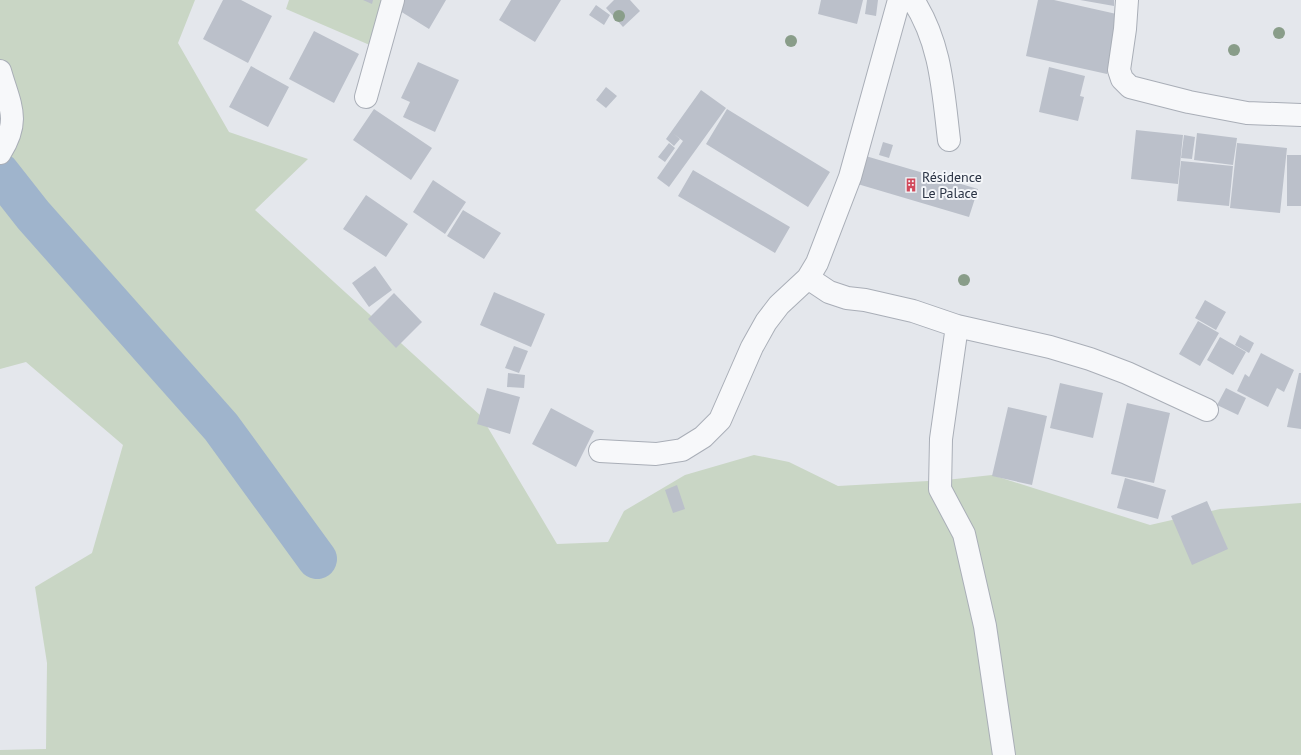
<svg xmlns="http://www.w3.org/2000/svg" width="1301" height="755" font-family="'PT Sans',sans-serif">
<rect width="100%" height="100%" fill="#e4e7ec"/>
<path fill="#c9d6c5" d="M 0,0 L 195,0 L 178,43 L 229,132 L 308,159 L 255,210 L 481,416 L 557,544 L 608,542 L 624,511 L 685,475 L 754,455 L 789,462 L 838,486 L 946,480 L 992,475 L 1150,525 L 1220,509 L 1301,503 L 1301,755 L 0,755 L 0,750 L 46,749 L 47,663 L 35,587 L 92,553 L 123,445 L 26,362 L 0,369 Z
M 289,0 L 392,0 L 379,49 L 286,9 Z"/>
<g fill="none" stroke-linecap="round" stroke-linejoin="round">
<path stroke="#9fb4cc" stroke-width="40" d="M 0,173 L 33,215 L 221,427 L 317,559"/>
</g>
<path fill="#bbc0ca" d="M 223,0 L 241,0 L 272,16 L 248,63 L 203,39 Z
M 363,0 L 373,0 L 372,4 Z
M 396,0 L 446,0 L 429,29 L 392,6 Z
M 511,0 L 561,0 L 535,42 L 499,20 Z
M 614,0 L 630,0 L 640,11 L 623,27 L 606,8 Z
M 821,0 L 863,0 L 857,24 L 818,14 Z
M 867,0 L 878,0 L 876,16 L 865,14 Z
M 1038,0 L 1054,0 L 1121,15 L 1107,74 L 1026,56 Z
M 1080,0 L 1114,0 L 1114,6 Z
M 596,5 L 610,15 L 604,25 L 589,15 Z
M 314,31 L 359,54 L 334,103 L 289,79 Z
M 418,62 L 459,80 L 435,132 L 403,117 L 410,102 L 401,98 Z
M 251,66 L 289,87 L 268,127 L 229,107 Z
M 1049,67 L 1085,76 L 1080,96 L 1084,97 L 1078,121 L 1039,112 Z
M 606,87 L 617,96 L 606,108 L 596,100 Z
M 701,90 L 726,108 L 669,187 L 657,178 L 683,141 L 674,134 L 680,139 L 674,146 L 666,139 Z
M 374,109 L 432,148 L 411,180 L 353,140 Z
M 727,109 L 830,172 L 808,207 L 706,144 Z
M 1136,130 L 1183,135 L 1178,184 L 1131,179 Z
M 1197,133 L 1237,138 L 1233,165 L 1194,160 Z
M 1184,135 L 1195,137 L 1192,159 L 1181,158 Z
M 883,142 L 893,145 L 889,158 L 879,155 Z
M 669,143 L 675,148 L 665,162 L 658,157 Z
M 1237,143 L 1287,148 L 1280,213 L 1230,208 Z
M 852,152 L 978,189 L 969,217 L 844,180 Z
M 1287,155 L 1301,155 L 1301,206 L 1287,206 Z
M 1181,161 L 1233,166 L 1229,206 L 1177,201 Z
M 693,170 L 790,227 L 775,253 L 678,196 Z
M 433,180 L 466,202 L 445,234 L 413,212 Z
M 366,195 L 408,224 L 386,257 L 343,229 Z
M 463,210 L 501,233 L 484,259 L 447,236 Z
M 375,266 L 392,290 L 369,307 L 352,283 Z
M 494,292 L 545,314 L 531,347 L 480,325 Z
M 394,293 L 422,322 L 396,348 L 368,319 Z
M 1205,300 L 1226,312 L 1216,330 L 1195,318 Z
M 1198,321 L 1219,333 L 1200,366 L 1179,354 Z
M 1240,335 L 1254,343 L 1249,353 L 1235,345 Z
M 1220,337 L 1246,352 L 1233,375 L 1207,360 Z
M 514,346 L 528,351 L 519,373 L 505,368 Z
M 1261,353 L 1294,370 L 1284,392 L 1277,388 L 1268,407 L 1237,391 L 1245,374 L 1249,377 Z
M 508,373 L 525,375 L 524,388 L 507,387 Z
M 1299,373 L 1301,373 L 1301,429 L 1287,427 Z
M 1060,383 L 1103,393 L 1093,438 L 1050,428 Z
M 487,388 L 520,397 L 510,434 L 477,424 Z
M 1226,388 L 1246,398 L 1238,415 L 1217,405 Z
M 1127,403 L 1170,413 L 1154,483 L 1111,474 Z
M 1008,407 L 1047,416 L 1032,485 L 992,476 Z
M 551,408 L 594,431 L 576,467 L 532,444 Z
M 1125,478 L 1166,490 L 1158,519 L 1117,508 Z
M 677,485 L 685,509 L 673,513 L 665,490 Z
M 1207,501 L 1228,549 L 1192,565 L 1171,516 Z"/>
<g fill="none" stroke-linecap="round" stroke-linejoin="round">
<g stroke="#a9aeb7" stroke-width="24">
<path id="minor" d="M 913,0 C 941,43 943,90 949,140
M 1127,0 L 1125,29 L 1119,70 L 1122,79 L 1130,87 L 1189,102 L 1247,113 L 1301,115
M 0,71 C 10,106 21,120 0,153
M 366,97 L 393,0
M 808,278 L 829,292 L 847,298 L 865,300 L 913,311 L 957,326 L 1050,347 L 1090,359 L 1127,373 L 1207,410
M 957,326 L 941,439 L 940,489 L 964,534 L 985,626 L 1004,755
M 600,451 L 656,454 L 682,450 L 703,437 L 720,420 L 752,347 L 766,322 L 779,305 L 808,278 L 817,263 L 850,177 L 899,0"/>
</g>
<use href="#minor" stroke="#f7f8fa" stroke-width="22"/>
</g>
<g fill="#899d89">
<circle cx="619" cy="16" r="6"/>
<circle cx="1279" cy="33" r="6"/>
<circle cx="791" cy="41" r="6"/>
<circle cx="1234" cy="50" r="6"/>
<circle cx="964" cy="280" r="6"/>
</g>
<defs>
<g id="building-bare" transform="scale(1.08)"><path d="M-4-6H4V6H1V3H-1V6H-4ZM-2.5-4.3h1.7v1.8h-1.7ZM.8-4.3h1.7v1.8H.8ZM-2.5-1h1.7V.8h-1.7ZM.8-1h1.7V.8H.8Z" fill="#d1495b" stroke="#f4f6f9" stroke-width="2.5" paint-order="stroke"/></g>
</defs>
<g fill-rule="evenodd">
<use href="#building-bare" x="911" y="185"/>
</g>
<g text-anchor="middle" stroke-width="4" stroke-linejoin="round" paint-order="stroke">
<g font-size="14" fill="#2b3445" stroke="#f4f6f9" text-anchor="start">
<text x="922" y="182">Résidence<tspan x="922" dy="16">Le Palace</tspan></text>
</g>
</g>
</svg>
